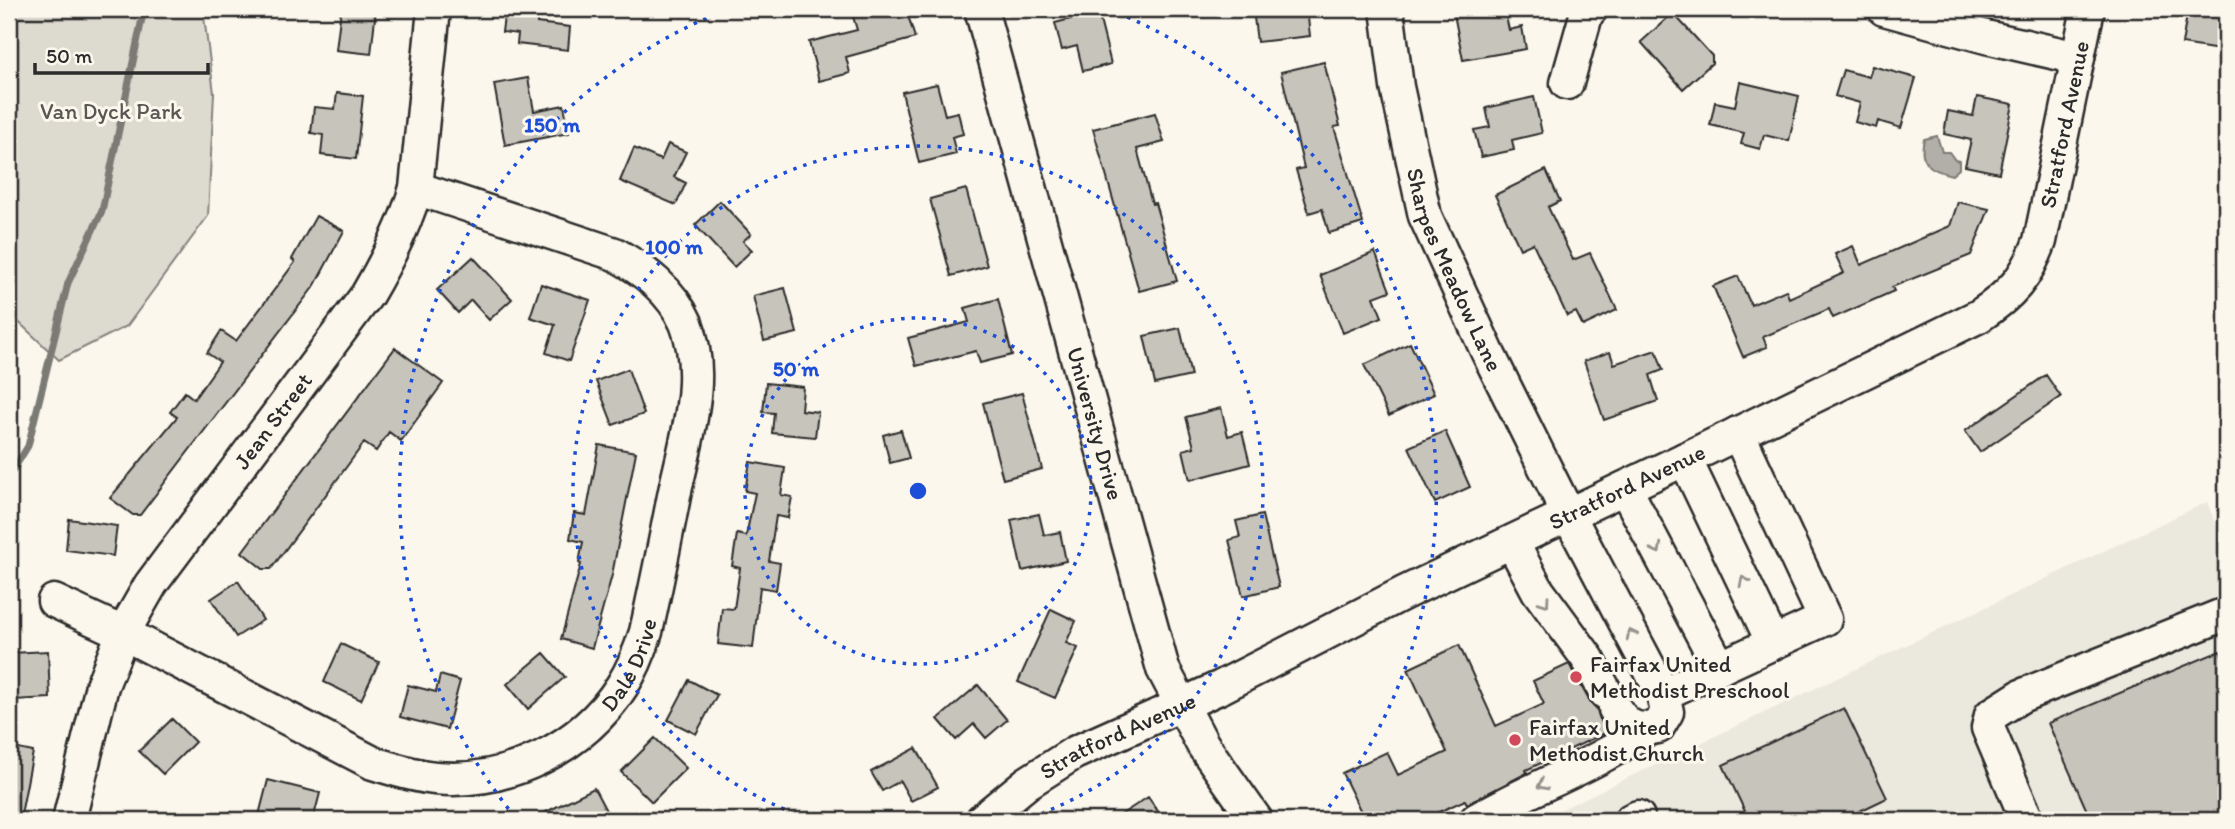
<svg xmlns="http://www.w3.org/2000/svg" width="2235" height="829" font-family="Itim,sans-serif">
<rect width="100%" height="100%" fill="#fbf7ec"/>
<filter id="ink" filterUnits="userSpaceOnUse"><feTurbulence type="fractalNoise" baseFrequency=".0143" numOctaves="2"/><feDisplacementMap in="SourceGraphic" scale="14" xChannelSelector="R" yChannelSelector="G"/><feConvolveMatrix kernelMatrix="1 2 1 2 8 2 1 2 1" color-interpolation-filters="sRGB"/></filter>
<g filter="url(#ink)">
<path fill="#ebe8de" d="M 2207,502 L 2226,550 L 2226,820 L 1539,820 Z"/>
<path fill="#dddad0" stroke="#84827e" stroke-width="2" d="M 9,9 L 203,9 L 214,93 L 208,216 L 127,326 L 59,360 L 9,313 Z"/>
<path fill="#b1afa7" stroke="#7b7a75" stroke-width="2" d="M 1937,136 L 1942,152 L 1949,152 L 1955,160 L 1959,161 L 1959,169 L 1952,175 C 1930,170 1918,163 1924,139 Z"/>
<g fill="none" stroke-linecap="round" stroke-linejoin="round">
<path stroke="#7b7a75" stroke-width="7" d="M 9,477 L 28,446 L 68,283 L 102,211 L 144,9"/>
</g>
<path fill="#c7c4bc" stroke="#2b2b2b" stroke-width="2" d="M 341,9 L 376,9 L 371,54 L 336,50 Z
M 505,9 L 538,9 L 537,23 L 570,27 L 568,50 L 517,44 L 518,34 L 502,32 Z
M 866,9 L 906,9 L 915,38 L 846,57 L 850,73 L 819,81 L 809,42 L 857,30 L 852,13 Z
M 1253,9 L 1307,9 L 1310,36 L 1257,42 Z
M 1453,9 L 1494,9 L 1495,15 L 1505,12 L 1509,30 L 1522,27 L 1526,49 L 1463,60 Z
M 2188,9 L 2226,9 L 2226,51 L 2182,44 Z
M 1098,12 L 1111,64 L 1083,71 L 1077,46 L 1062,50 L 1055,23 Z
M 1673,13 L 1712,56 L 1712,63 L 1683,89 L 1641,42 Z
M 1324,62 L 1340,126 L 1334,127 L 1363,223 L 1329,233 L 1322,209 L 1309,213 L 1296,170 L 1304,168 L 1281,72 Z
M 1872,66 L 1916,78 L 1901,128 L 1878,121 L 1876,128 L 1855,122 L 1860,103 L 1835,96 L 1843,70 L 1869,77 Z
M 528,78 L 534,111 L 564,105 L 569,133 L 505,145 L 494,84 Z
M 1740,82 L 1799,96 L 1789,141 L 1764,135 L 1760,149 L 1741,144 L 1744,133 L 1710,125 L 1715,102 L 1735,106 Z
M 937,84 L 945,115 L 958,112 L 963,134 L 952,137 L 956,154 L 919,163 L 902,92 Z
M 337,93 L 363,96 L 356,159 L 321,155 L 323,135 L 311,133 L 314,107 L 335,109 Z
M 1534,97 L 1542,133 L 1512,140 L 1514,150 L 1481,157 L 1474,130 L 1490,127 L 1486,108 Z
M 1977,97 L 2013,104 L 1999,173 L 1965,166 L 1971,140 L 1944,134 L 1948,111 L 1973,116 Z
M 1155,113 L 1164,142 L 1137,149 L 1152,204 L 1155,203 L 1177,281 L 1139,291 L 1093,129 Z
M 668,144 L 686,152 L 674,177 L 686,183 L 676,205 L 620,181 L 634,148 L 661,160 Z
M 1546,170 L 1560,201 L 1548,207 L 1573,260 L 1590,253 L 1617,310 L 1583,326 L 1576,312 L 1567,316 L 1533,243 L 1520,249 L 1495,195 Z
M 966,189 L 987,266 L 951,276 L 930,199 Z
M 720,201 L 751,234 L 743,241 L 752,250 L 734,267 L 695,225 Z
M 1958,202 L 1989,209 L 1971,255 L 1892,287 L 1894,291 L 1833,318 L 1829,309 L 1763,337 L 1767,347 L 1743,357 L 1713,286 L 1738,276 L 1751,305 L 1786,290 L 1789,298 L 1844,273 L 1835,254 L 1853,246 L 1861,265 L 1950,226 Z
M 316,216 L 344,231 L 315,285 L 140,515 L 133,515 L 110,498 L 177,417 L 170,412 L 185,392 L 194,399 L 220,362 L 207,353 L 221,331 L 236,341 L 295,262 L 292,259 Z
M 1375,252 L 1390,291 L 1374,297 L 1382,317 L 1343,333 L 1320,275 Z
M 473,257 L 512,299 L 489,320 L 471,300 L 458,313 L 437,290 Z
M 541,284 L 590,300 L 569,361 L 546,353 L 555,325 L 530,317 Z
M 785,288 L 797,333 L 764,341 L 753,296 Z
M 998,299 L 1012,355 L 980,363 L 976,351 L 916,366 L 908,338 L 969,322 L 965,308 Z
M 1180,328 L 1191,376 L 1155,384 L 1144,336 Z
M 1410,343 L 1434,394 L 1389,416 L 1364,365 Z
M 395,348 L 443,383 L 401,441 L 389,432 L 376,451 L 364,443 L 271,569 L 263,569 L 242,552 Z
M 1656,350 L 1663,370 L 1650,375 L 1658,401 L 1604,420 L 1584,361 L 1610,352 L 1614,364 Z
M 628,369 L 644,414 L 613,425 L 596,381 Z
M 2046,375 L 2061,397 L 1980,452 L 1965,431 Z
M 766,383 L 803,387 L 801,410 L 818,412 L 815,437 L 772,433 L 774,413 L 763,412 Z
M 1022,393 L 1042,469 L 1003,479 L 983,403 Z
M 1221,408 L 1228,436 L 1242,432 L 1250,464 L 1190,480 L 1183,450 L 1194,447 L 1186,417 Z
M 901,430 L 909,458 L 890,463 L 883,435 Z
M 1445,431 L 1470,487 L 1435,503 L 1409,447 Z
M 599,445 L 636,452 L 612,575 L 592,648 L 561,639 L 581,564 L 579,563 L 583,542 L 570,539 L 574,513 L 586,515 Z
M 750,462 L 785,468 L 781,495 L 792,497 L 788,518 L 776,516 L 769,561 L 780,563 L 776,590 L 760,587 L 753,648 L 718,644 L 722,608 L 734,609 L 740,568 L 732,566 L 737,534 L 746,536 L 755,493 L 745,491 Z
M 1039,514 L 1044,535 L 1060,532 L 1066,561 L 1022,571 L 1011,520 Z
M 1262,515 L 1279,587 L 1243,596 L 1229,540 L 1240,537 L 1236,521 Z
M 69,519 L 117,526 L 113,556 L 66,550 Z
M 238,581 L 263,620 L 236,637 L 211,599 Z
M 1051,609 L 1076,621 L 1066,643 L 1078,648 L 1055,698 L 1018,682 Z
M 341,644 L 379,662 L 361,700 L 324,682 Z
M 1459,645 L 1496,726 L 1544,704 L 1533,681 L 1569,664 L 1590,702 L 1597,709 L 1600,720 L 1609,731 L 1526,770 L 1527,773 L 1467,804 L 1465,800 L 1421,820 L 1365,820 L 1342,773 L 1387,752 L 1398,775 L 1447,752 L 1408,669 Z
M 48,651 L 50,698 L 13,700 L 11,653 Z
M 2220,651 L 2226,665 L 2226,820 L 2091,820 L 2048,723 Z
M 544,653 L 565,677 L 528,709 L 507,684 Z
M 440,675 L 460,681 L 447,729 L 400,717 L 408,685 L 436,692 Z
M 689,680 L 717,695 L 696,734 L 668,720 Z
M 978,685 L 1007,720 L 986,738 L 974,724 L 956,740 L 938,719 Z
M 1844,708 L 1887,798 L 1841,820 L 1749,820 L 1723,765 Z
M 172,719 L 195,742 L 163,774 L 139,751 Z
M 655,738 L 686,768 L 652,802 L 621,772 Z
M 9,747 L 33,752 L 20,820 L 9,820 Z
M 916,748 L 938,787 L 911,801 L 900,781 L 882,791 L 871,772 Z
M 268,780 L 320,793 L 313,820 L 278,820 L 259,815 Z
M 594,788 L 611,820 L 530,820 Z
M 1148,797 L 1164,820 L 1113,820 Z"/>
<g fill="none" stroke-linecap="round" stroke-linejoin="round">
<g stroke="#2b2b2b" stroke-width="37">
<g id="minor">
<path id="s1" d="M 981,9 L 1163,669 L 1203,745 L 1256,820"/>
<path id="s2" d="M 1387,9 L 1397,87 L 1425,216 L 1487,351 L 1568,514 L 1663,694 L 1667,712 L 1658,727 C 1636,732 1627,727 1615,709"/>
<path d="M 1884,9 L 1986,37 L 2078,58"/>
<path d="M 1567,83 L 1587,12 L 1591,9"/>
<path d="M 1685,459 L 1773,643"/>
<path d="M 1625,488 L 1720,668"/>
<path d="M 1512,542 L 1538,591 L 1588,659 L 1606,693"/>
<path id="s3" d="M 54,601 L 123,633 L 373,763 C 393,769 414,776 435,778 C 508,785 583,747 622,686 C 633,669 640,651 646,632 C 656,587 665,542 674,496 C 685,442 708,378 686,323 C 672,291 645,271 615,254 L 416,188"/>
<path d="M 1663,694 L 1825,619 L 1738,433"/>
<path id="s4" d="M 69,820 L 102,686 L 123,633 L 151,584 L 367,295 C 387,261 405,226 416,188 L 434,9"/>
<path id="s5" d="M 982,820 L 1027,783 L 1074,753 L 1221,687 L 1404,593 L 1685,459 L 1979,316 C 2011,295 2027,277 2040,241 L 2088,9"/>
<path d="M 1476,820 C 1531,787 1593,767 1645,730"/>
<path d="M 1631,820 L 1638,817"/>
<path d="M 2027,820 L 1988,728 L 1991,715 L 2021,696 L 2220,616 L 2226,618"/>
</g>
</g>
<use href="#minor" stroke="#fbf7ec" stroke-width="32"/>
</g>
<defs><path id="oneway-chevron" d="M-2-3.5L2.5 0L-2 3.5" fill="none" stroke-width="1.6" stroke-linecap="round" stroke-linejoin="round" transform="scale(1.75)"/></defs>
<g stroke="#93918c">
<use href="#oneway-chevron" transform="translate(1657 549) rotate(62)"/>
<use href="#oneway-chevron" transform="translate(1744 581) rotate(-116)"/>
<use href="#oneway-chevron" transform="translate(1545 602) rotate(55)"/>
<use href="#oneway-chevron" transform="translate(1631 634) rotate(-118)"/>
<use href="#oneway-chevron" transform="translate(1542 785) rotate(154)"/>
</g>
</g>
<g fill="none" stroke="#1d4ed8" stroke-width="3.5" stroke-dasharray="3.5 7">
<circle cx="918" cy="491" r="173"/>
<path d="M814 820A345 345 0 1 1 1022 820"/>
<path d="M515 817A518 518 0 0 1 728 9M1108 9A518 518 0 0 1 1321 817"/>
</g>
<g fill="#d1495b" stroke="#fbf7ec" stroke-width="2.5">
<circle cx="1576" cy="677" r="7"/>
<circle cx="1515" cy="740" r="7"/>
</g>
<g text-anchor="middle" stroke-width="6" stroke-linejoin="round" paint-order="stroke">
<g font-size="23" fill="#585754" stroke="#fbf7ec">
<text x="111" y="119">Van Dyck Park</text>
</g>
<g font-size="23" fill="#2b2b2b" stroke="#fbf7ec">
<text dy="8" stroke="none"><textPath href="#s5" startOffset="1337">Stratford Avenue</textPath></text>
<text dy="8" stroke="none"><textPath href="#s2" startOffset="271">Sharpes Meadow Lane</textPath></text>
<text dy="8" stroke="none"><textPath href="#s4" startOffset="455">Jean Street</textPath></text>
<text dy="8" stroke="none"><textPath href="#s1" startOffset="430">University Drive</textPath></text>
<text dy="8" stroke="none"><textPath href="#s5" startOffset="728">Stratford Avenue</textPath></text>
<text dy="8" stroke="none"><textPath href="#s3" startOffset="663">Dale Drive</textPath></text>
<text dy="8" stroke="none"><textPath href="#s5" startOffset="161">Stratford Avenue</textPath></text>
</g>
<g font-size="23" fill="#2b2b2b" stroke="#fbf7ec" text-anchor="start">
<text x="1590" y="672">Fairfax United<tspan x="1590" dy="26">Methodist Preschool</tspan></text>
<text x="1529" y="735">Fairfax United<tspan x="1529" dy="26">Methodist Church</tspan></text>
</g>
</g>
<circle cx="918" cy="491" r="10" fill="#1d4ed8" stroke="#fbf7ec" stroke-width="3.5"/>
<g font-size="21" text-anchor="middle" font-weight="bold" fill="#1d4ed8" stroke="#fbf7ec" stroke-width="6" stroke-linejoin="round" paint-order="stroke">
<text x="552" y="132">150 m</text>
<text x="674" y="254">100 m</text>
<text x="796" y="376">50 m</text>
</g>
<rect width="2235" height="829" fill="none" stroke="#fbf7ec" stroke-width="35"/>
<rect x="18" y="18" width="2200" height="794" fill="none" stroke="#2b2b2b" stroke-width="2.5" filter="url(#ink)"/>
<path d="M35 63v10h173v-10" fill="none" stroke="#2b2b2b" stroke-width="3.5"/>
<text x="46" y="63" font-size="21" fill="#2b2b2b" stroke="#fbf7ec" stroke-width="5" paint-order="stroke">50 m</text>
</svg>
